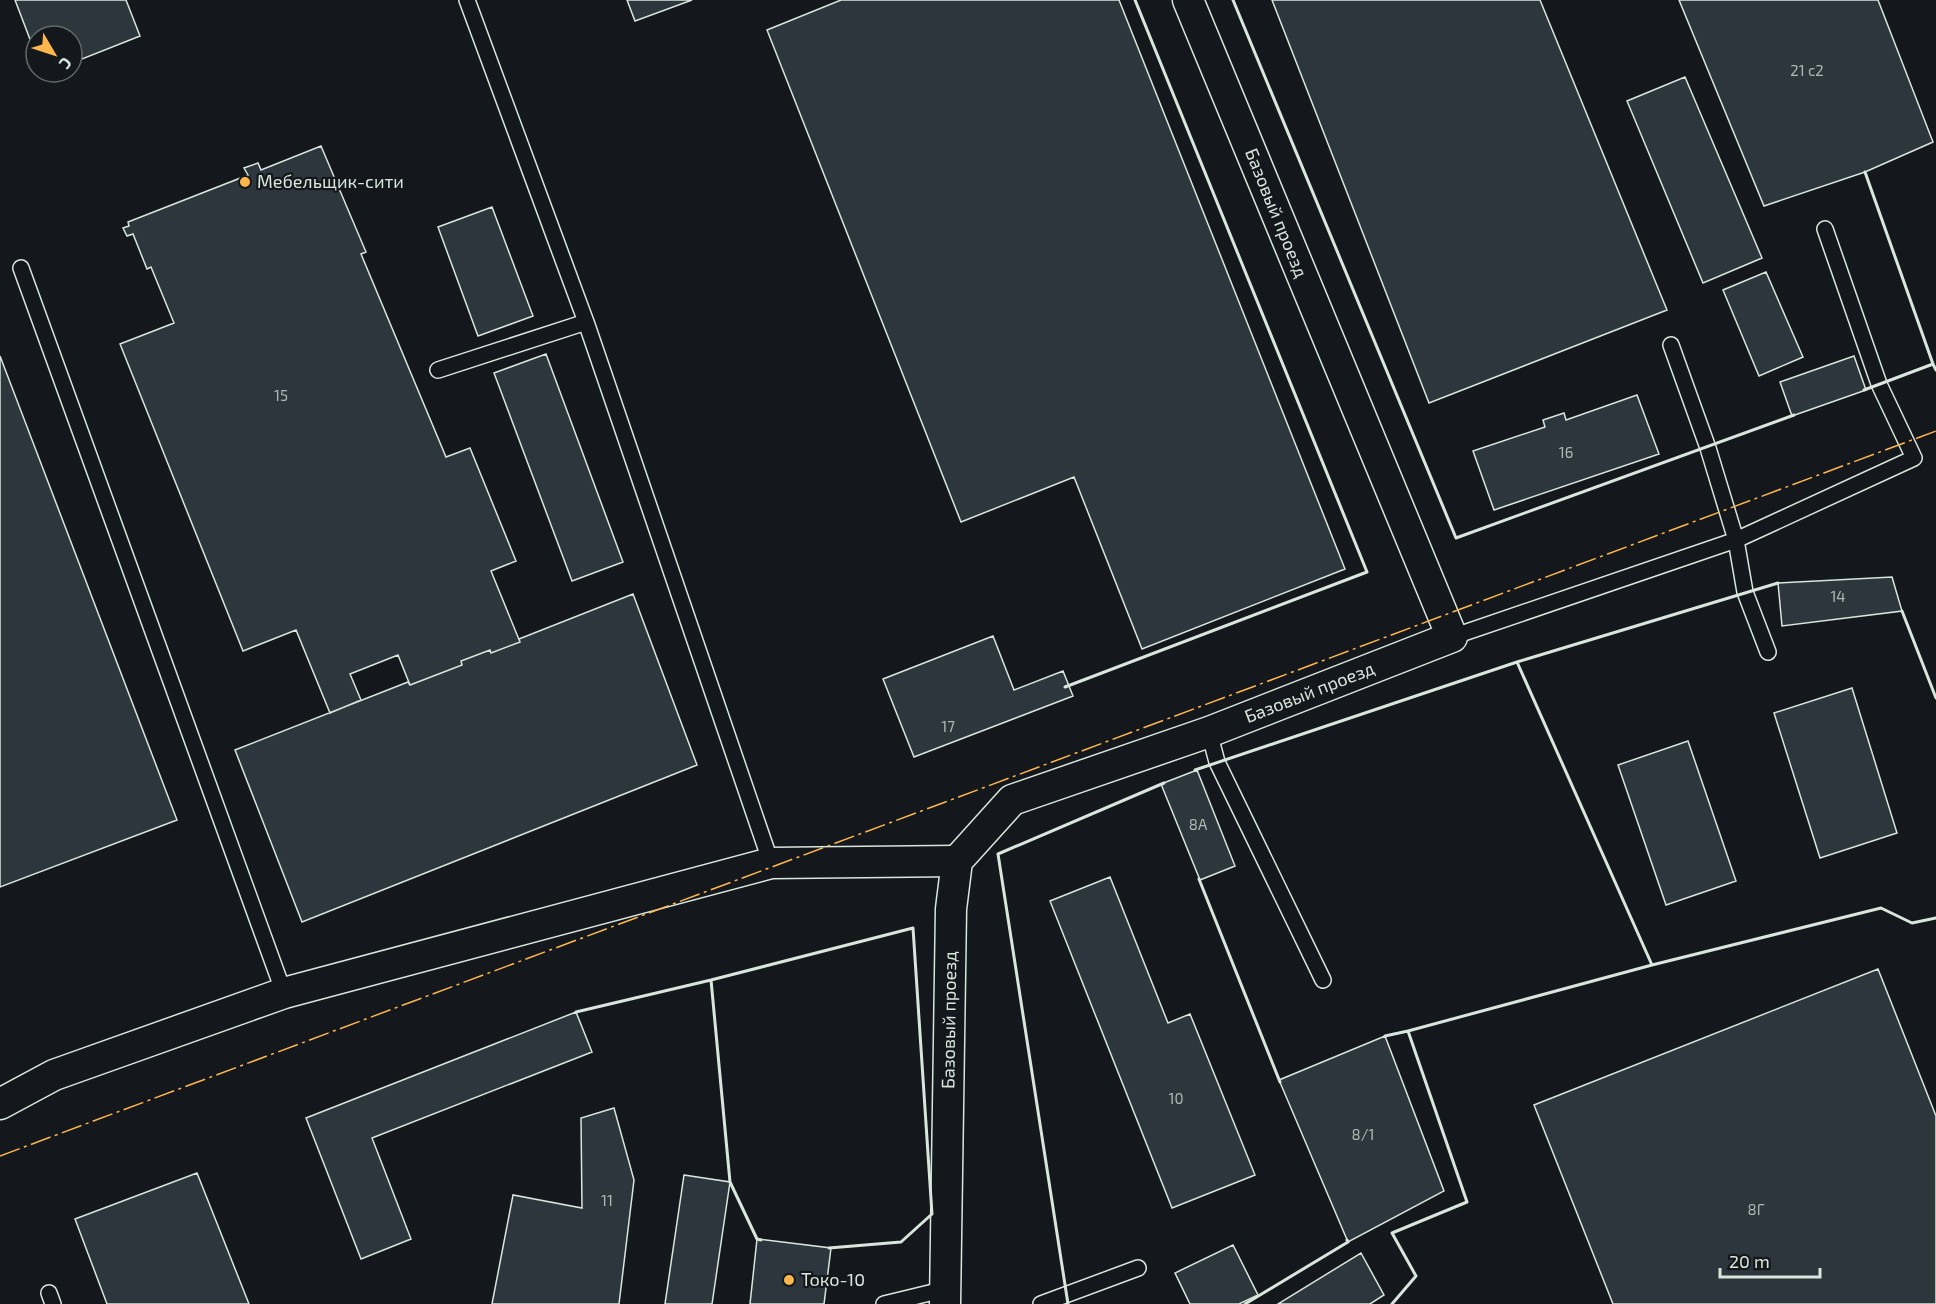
<svg xmlns="http://www.w3.org/2000/svg" width="1936" height="1304" font-family="'Exo 2',sans-serif">
<rect width="100%" height="100%" fill="#14181c"/>
<path fill="#2c363c" stroke="#d8e6dc" stroke-width="1.5" d="M 15,0 L 126,0 L 140,36 L 72,63 L 72,36 L 36,36 L 36,55 Z
M 627,0 L 692,0 L 635,21 Z
M 841,0 L 1119,0 L 1345,569 L 1142,649 L 1074,477 L 961,522 L 767,30 Z
M 1272,0 L 1540,0 L 1667,310 L 1429,403 Z
M 1679,0 L 1878,0 L 1933,142 L 1865,172 L 1764,206 Z
M 1685,77 L 1762,258 L 1703,283 L 1627,101 Z
M 321,146 L 366,252 L 361,254 L 446,457 L 470,448 L 516,561 L 491,571 L 520,642 L 491,653 L 490,650 L 461,661 L 462,665 L 410,685 L 398,655 L 350,674 L 361,700 L 330,713 L 296,630 L 243,651 L 120,344 L 174,323 L 151,267 L 147,269 L 133,234 L 127,236 L 123,228 L 129,226 L 128,222 L 248,175 L 244,168 L 258,163 L 261,170 Z
M 492,207 L 533,316 L 478,336 L 438,227 Z
M 1766,272 L 1803,357 L 1759,376 L 1723,290 Z
M 546,354 L 623,562 L 572,581 L 494,373 Z
M 0,356 L 177,820 L 0,887 Z
M 1854,356 L 1866,390 L 1792,416 L 1780,382 Z
M 1637,395 L 1659,454 L 1494,510 L 1473,451 L 1545,427 L 1543,420 L 1564,413 L 1566,420 Z
M 1892,577 L 1902,611 L 1782,626 L 1778,583 Z
M 633,594 L 697,765 L 302,922 L 235,750 L 408,682 L 410,685 L 462,665 L 461,661 L 490,650 L 491,653 L 520,642 L 519,639 Z
M 993,636 L 1014,690 L 1063,671 L 1073,696 L 914,757 L 883,679 Z
M 1852,688 L 1897,833 L 1820,858 L 1774,713 Z
M 1688,741 L 1736,881 L 1666,905 L 1618,765 Z
M 1197,770 L 1235,866 L 1200,880 L 1161,784 Z
M 1110,877 L 1168,1023 L 1190,1014 L 1255,1175 L 1172,1208 L 1050,901 Z
M 1878,969 L 1936,1116 L 1936,1304 L 1613,1304 L 1534,1105 Z
M 576,1012 L 592,1052 L 372,1138 L 411,1239 L 361,1259 L 306,1118 Z
M 1385,1036 L 1444,1191 L 1348,1242 L 1279,1080 Z
M 614,1108 L 634,1180 L 619,1304 L 492,1304 L 513,1195 L 582,1208 L 581,1118 Z
M 197,1173 L 249,1304 L 107,1304 L 75,1219 Z
M 684,1175 L 730,1182 L 712,1304 L 665,1304 Z
M 757,1239 L 831,1248 L 824,1304 L 750,1304 Z
M 1233,1245 L 1258,1295 L 1239,1304 L 1190,1304 L 1175,1273 Z
M 1361,1253 L 1384,1295 L 1370,1304 L 1278,1304 Z"/>
<g fill="none" stroke-linecap="round" stroke-linejoin="round">
<g stroke="#d8e6dc" stroke-width="18">
<path id="lane" d="M 467,0 L 586,322 L 771,863
M 21,268 L 284,993
M 1671,345 L 1708,448 L 1736,540 L 1745,592 L 1768,652
M 438,370 L 586,322
M 1452,637 L 1736,540 L 1914,458 L 1879,384 L 1825,229
M 1209,732 L 1217,762 L 1323,980
M 49,1293 L 53,1304
M 884,1304 L 946,1289
M 1041,1304 L 1138,1268"/>
</g>
<g stroke="#d8e6dc" stroke-width="33">
<g id="street">
<path d="M 0,1104 L 54,1075 L 284,993 L 771,863 L 957,861"/>
<path id="s1" d="M 945,1304 L 951,909 L 957,861 L 1012,800 L 1209,732 L 1452,637 L 1188,0"/>
</g>
</g>
<use href="#lane" stroke="#14181c" stroke-width="15"/>
<use href="#street" stroke="#14181c" stroke-width="30"/>
<path stroke="#d8e6dc" stroke-width="3" d="M 1233,0 L 1456,538 L 1794,415
M 1865,172 L 1933,364
M 1864,390 L 1933,364 L 1936,370
M 1902,611 L 1936,698
M 1517,662 L 1778,583
M 1065,687 L 1367,572 L 1135,0
M 1195,770 L 1517,662 L 1652,965
M 1199,879 L 1280,1082
M 711,980 L 913,928 L 932,1214 L 901,1242 L 829,1248
M 576,1012 L 711,980 L 730,1182 L 757,1239 L 761,1240
M 1385,1036 L 1408,1031
M 1068,1304 L 998,854 L 1164,783
M 1245,1304 L 1348,1242 L 1347,1240
M 1392,1304 L 1416,1276 L 1392,1233 L 1467,1202 L 1408,1031 L 1652,965 L 1881,908 L 1912,923 L 1936,918"/>
<path stroke="#ffb74d" stroke-width="1.5" stroke-dasharray="21 4.5 3 4.5" stroke-linecap="butt" d="M 0,1156 L 1936,431"/>
</g>
<g fill="#ffb74d" stroke="#14181c" stroke-width="2">
<circle cx="245" cy="182" r="6"/>
<circle cx="789" cy="1280" r="6"/>
</g>
<g text-anchor="middle" stroke-width="4.5" stroke-linejoin="round" paint-order="stroke">
<g font-size="15" fill="#adbab4">
<text x="1807" y="76">21 с2</text>
<text x="281" y="401">15</text>
<text x="1566" y="458">16</text>
<text x="1838" y="602">14</text>
<text x="948" y="732">17</text>
<text x="1198" y="830">8А</text>
<text x="1176" y="1104">10</text>
<text x="1363" y="1140">8/1</text>
<text x="607" y="1206">11</text>
<text x="1756" y="1215">8Г</text>
</g>
<g font-size="18" fill="#d8e6dc" stroke="#14181c" text-anchor="start">
<text x="257" y="188">Мебельщик-сити</text>
<text x="801" y="1286">Токо-10</text>
</g>
<g font-size="18" fill="#d8e6dc" stroke="#14181c">
<text transform="translate(1276 213) rotate(68)" y="6">Базовый проезд</text>
<text dy="6" stroke="none"><textPath href="#s1" startOffset="842">Базовый проезд</textPath></text>
<text dy="6" stroke="none"><textPath href="#s1" startOffset="284">Базовый проезд</textPath></text>
</g>
</g>
<g transform="translate(54 54) rotate(129)"><circle r="28" fill="#14181c" stroke="#626a69" stroke-width="1.5"/>
<path d="M0-4.5L10 22L0 15L-10 22Z" fill="#ffb74d"/>
<text y="-9" font-size="16" font-weight="bold" text-anchor="middle" fill="#d8e6dc">С</text>
</g>
<path d="M1720 1268v9h100v-9" fill="none" stroke="#d8e6dc" stroke-width="3"/>
<text x="1729" y="1268" font-size="18" fill="#d8e6dc" stroke="#14181c" stroke-width="4.5" paint-order="stroke">20 m</text>
</svg>
